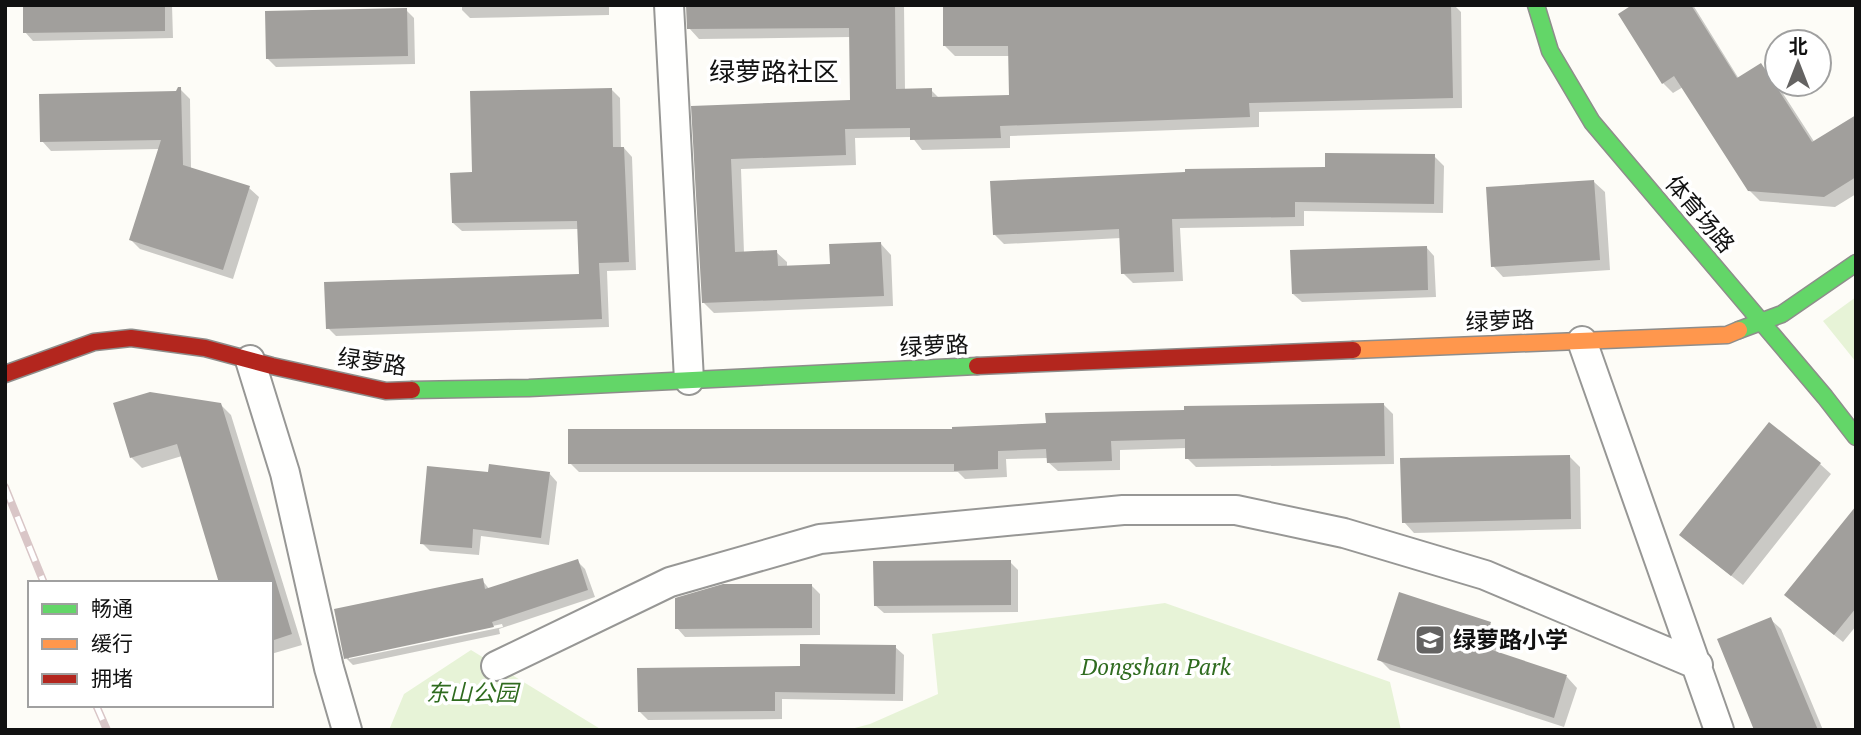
<svg xmlns="http://www.w3.org/2000/svg" width="1861" height="735" font-family="'PT Serif','Noto Sans SC',serif">
<rect width="100%" height="100%" fill="#fdfcf7"/>
<path fill="#e7f3d7" d="M 1856,297 L 1856,362 L 1823,321 Z
M 1165,603 L 1390,682 L 1401,730 L 847,730 L 870,724 L 938,694 L 932,634 Z
M 471,650 L 602,730 L 389,730 L 404,694 Z"/>
<path fill="#0003" fill-rule="evenodd" d="M 24,5 L 172,5 L 173,38 L 33,41 L 25,32 Z
M 462,5 L 609,5 L 609,15 L 470,18 L 462,10 Z
M 687,5 L 904,5 L 905,90 L 931,90 L 940,99 L 1011,97 L 1010,56 L 955,56 L 945,46 L 945,5 L 1454,5 L 1461,12 L 1462,108 L 1259,112 L 1259,127 L 1010,136 L 1010,148 L 922,150 L 912,137 L 855,138 L 856,165 L 741,169 L 744,253 L 776,252 L 787,262 L 787,267 L 832,266 L 881,244 L 891,255 L 893,306 L 714,313 L 703,302 L 693,107 L 852,102 L 851,37 L 699,39 L 689,28 Z
M 1636,5 L 1693,5 L 1739,79 L 1761,65 L 1771,75 L 1815,143 L 1856,117 L 1856,194 L 1835,207 L 1760,201 L 1749,190 L 1683,87 L 1673,93 L 1663,83 Z
M 406,10 L 414,18 L 415,64 L 276,67 L 267,58 Z
M 180,89 L 190,99 L 191,169 L 249,188 L 259,197 L 233,279 L 140,249 L 131,240 L 160,149 L 51,151 L 42,141 L 178,93 Z
M 612,90 L 620,98 L 621,149 L 624,148 L 632,157 L 636,270 L 607,271 L 609,327 L 336,336 L 328,328 L 580,275 L 579,229 L 462,231 L 453,223 L 474,174 Z
M 1434,156 L 1444,166 L 1443,213 L 1304,211 L 1304,226 L 1180,228 L 1183,281 L 1133,283 L 1123,273 L 1121,238 L 1004,244 L 994,234 Z
M 1594,182 L 1605,192 L 1610,270 L 1503,277 L 1493,266 Z
M 1426,247 L 1434,256 L 1436,297 L 1302,302 L 1293,294 Z
M 220,404 L 231,415 L 302,645 L 271,654 L 271,583 L 182,456 L 142,468 L 131,457 Z
M 1384,405 L 1393,414 L 1394,464 L 1196,467 L 1187,458 L 1187,448 L 1120,450 L 1120,470 L 1058,471 L 1048,462 L 1048,458 L 1006,459 L 1007,477 L 965,479 L 958,472 L 579,472 L 570,463 L 954,431 Z
M 1569,456 L 1580,467 L 1581,529 L 1414,533 L 1404,522 Z
M 1820,464 L 1831,474 L 1743,585 L 1692,545 Z
M 549,473 L 557,482 L 549,545 L 481,536 L 479,555 L 430,551 L 422,543 L 490,474 Z
M 1856,527 L 1856,626 L 1843,642 L 1794,603 Z
M 577,561 L 585,569 L 595,597 L 499,629 L 500,634 L 353,665 L 346,658 L 336,611 L 482,580 L 490,590 ZM 502,624 L 503,627 L 349,659 L 349,656 Z
M 1010,562 L 1018,570 L 1018,612 L 884,613 L 875,605 Z
M 811,585 L 820,594 L 820,635 L 685,637 L 677,628 Z
M 1770,619 L 1781,629 L 1823,730 L 1756,730 Z
M 1490,624 L 1501,635 L 1495,653 L 1567,677 L 1577,688 L 1564,727 L 1390,670 L 1379,659 Z
M 895,647 L 904,655 L 903,701 L 782,699 L 782,719 L 648,720 L 639,711 L 801,668 Z"/>
<path fill="#a19f9c" d="M 23,5 L 165,5 L 165,31 L 23,33 Z
M 686,5 L 895,5 L 896,89 L 932,88 L 932,97 L 1009,95 L 1008,46 L 943,46 L 943,5 L 1451,5 L 1453,98 L 1249,103 L 1250,117 L 1000,126 L 1001,138 L 910,140 L 910,128 L 845,129 L 846,155 L 731,159 L 735,252 L 777,250 L 778,266 L 830,264 L 829,244 L 881,242 L 884,296 L 702,303 L 691,106 L 850,100 L 849,28 L 687,29 Z
M 1632,5 L 1691,5 L 1737,78 L 1761,63 L 1812,142 L 1856,115 L 1856,177 L 1824,197 L 1748,191 L 1674,76 L 1662,84 L 1618,14 Z
M 407,8 L 408,56 L 266,59 L 265,11 Z
M 178,87 L 181,87 L 183,165 L 250,186 L 223,270 L 129,240 L 161,140 L 40,142 L 39,94 L 176,91 Z
M 612,88 L 613,147 L 624,147 L 629,262 L 599,263 L 602,319 L 326,329 L 324,282 L 579,274 L 577,221 L 452,223 L 450,173 L 472,172 L 470,91 Z
M 1325,153 L 1435,154 L 1434,204 L 1295,202 L 1295,217 L 1172,219 L 1174,272 L 1121,274 L 1119,229 L 993,235 L 990,181 L 1185,172 L 1185,169 L 1325,167 Z
M 1594,180 L 1600,260 L 1491,267 L 1486,187 Z
M 1427,246 L 1428,290 L 1292,294 L 1290,250 Z
M 150,392 L 221,403 L 292,634 L 271,641 L 271,583 L 219,583 L 177,444 L 130,458 L 113,403 Z
M 1384,403 L 1385,456 L 1185,459 L 1185,439 L 1111,441 L 1112,461 L 1047,463 L 1046,449 L 998,451 L 998,469 L 954,471 L 954,464 L 568,464 L 568,429 L 952,429 L 952,427 L 1046,423 L 1045,413 L 1184,410 L 1184,406 Z
M 1769,422 L 1821,463 L 1731,576 L 1679,535 Z
M 1570,455 L 1571,519 L 1402,523 L 1400,458 Z
M 489,464 L 550,472 L 541,538 L 473,529 L 472,548 L 420,544 L 427,466 L 488,472 Z
M 1856,506 L 1856,608 L 1834,635 L 1784,595 Z
M 578,559 L 588,590 L 492,622 L 494,627 L 344,659 L 334,609 L 483,578 L 485,589 Z
M 1011,560 L 1011,605 L 874,606 L 873,561 Z
M 723,584 L 812,584 L 812,628 L 675,629 L 675,598 Z
M 1399,592 L 1491,622 L 1483,647 L 1567,675 L 1554,718 L 1377,660 Z
M 1771,617 L 1818,730 L 1754,730 L 1717,639 Z
M 800,644 L 896,645 L 895,694 L 775,692 L 775,711 L 638,712 L 637,668 L 800,666 Z"/>
<g fill="none" stroke-linecap="round" stroke-linejoin="round">
<g stroke="#979795" stroke-width="32">
<path id="street" d="M 669,5 L 689,380
M 1582,341 L 1719,730
M 250,360 L 285,473 L 329,668 L 347,730
M 496,666 L 670,582 L 820,539 L 1123,510 L 1236,510 L 1344,533 L 1485,575 L 1698,665"/>
</g>
<g stroke="#8e8d8b" stroke-width="19">
<path id="fast" d="M 1536,5 L 1550,51 L 1592,122 L 1825,397 L 1856,437
M 1739,330 L 1782,314 L 1856,263
M 412,390 L 529,388 L 977,366"/>
</g>
<g stroke="#8e8d8b" stroke-width="19">
<path id="slow" d="M 1353,350 L 1727,335 L 1739,330"/>
</g>
<g stroke="#8e8d8b" stroke-width="19">
<path id="jam" d="M 977,366 L 1353,350
M 5,374 L 94,342 L 131,338 L 205,348 L 272,366 L 386,391 L 412,390"/>
</g>
<use href="#street" stroke="#fffffe" stroke-width="28"/>
<use href="#fast" stroke="#63d668" stroke-width="16"/>
<use href="#slow" stroke="#ff974d" stroke-width="16"/>
<use href="#jam" stroke="#b3261e" stroke-width="16"/>
<g stroke="#d9c6c7" stroke-width="8">
<path id="rail" d="M 5,487 L 44,583
M 96,705 L 107,730"/>
</g>
<use href="#rail" stroke="#fff" stroke-width="5" stroke-dasharray="16" stroke-linecap="butt"/>
</g>
<defs>
<g id="school-square" transform="scale(1.575)"><rect x="-9" y="-9" width="18" height="18" rx="4" fill="#646362" stroke="#fff"/><path d="M0-5L7-2L0 1L-7-2ZM-4 1L0 2.5L4 1V4Q0 6-4 4Z" fill="#fff"/></g>
</defs>
<g fill-rule="evenodd">
<use href="#school-square" x="1430" y="640"/>
</g>
<g text-anchor="middle" stroke-width="7" stroke-linejoin="round" paint-order="stroke">
<g font-size="23" fill="#111" stroke="#fff">
<text transform="translate(1700 214) rotate(50)" y="8">体育场路</text>
<text transform="translate(1500 321) rotate(-2)" y="8">绿萝路</text>
<text transform="translate(934 346) rotate(-3)" y="8">绿萝路</text>
<text transform="translate(372 362) rotate(8)" y="8">绿萝路</text>
</g>
<g font-size="23" font-weight="bold" fill="#111" stroke="#fff" text-anchor="start">
<text x="1453" y="648">绿萝路小学</text>
</g>
<g font-size="23" font-style="italic" fill="#2f6b1f" stroke="#fff">
<text x="1156" y="675">Dongshan Park</text>
<text x="472" y="701">东山公园</text>
</g>
<g font-size="26" fill="#111" stroke="#fff">
<text x="774" y="81">绿萝路社区</text>
</g>
</g>
<rect width="1861" height="735" fill="none" stroke="#111111" stroke-width="14"/>
<rect x="28" y="581" width="245" height="126" fill="#ffffff" stroke="#a0a0a0" stroke-width="2"/>
<rect x="42" y="604" width="35" height="10" fill="#63d668" stroke="#a0a0a0" stroke-width="2"/>
<text x="91" y="616" font-size="21" fill="#111111">畅通</text>
<rect x="42" y="639" width="35" height="10" fill="#ff974d" stroke="#a0a0a0" stroke-width="2"/>
<text x="91" y="651" font-size="21" fill="#111111">缓行</text>
<rect x="42" y="674" width="35" height="10" fill="#b3261e" stroke="#a0a0a0" stroke-width="2"/>
<text x="91" y="686" font-size="21" fill="#111111">拥堵</text>
<g transform="translate(1798 63)"><circle r="33" fill="#ffffff" stroke="#a0a0a0" stroke-width="2"/>
<path d="M0-5L12 26L0 18L-12 26Z" fill="#646362"/>
<text y="-10" font-size="19" font-weight="bold" text-anchor="middle" fill="#111111">北</text>
</g>
</svg>
